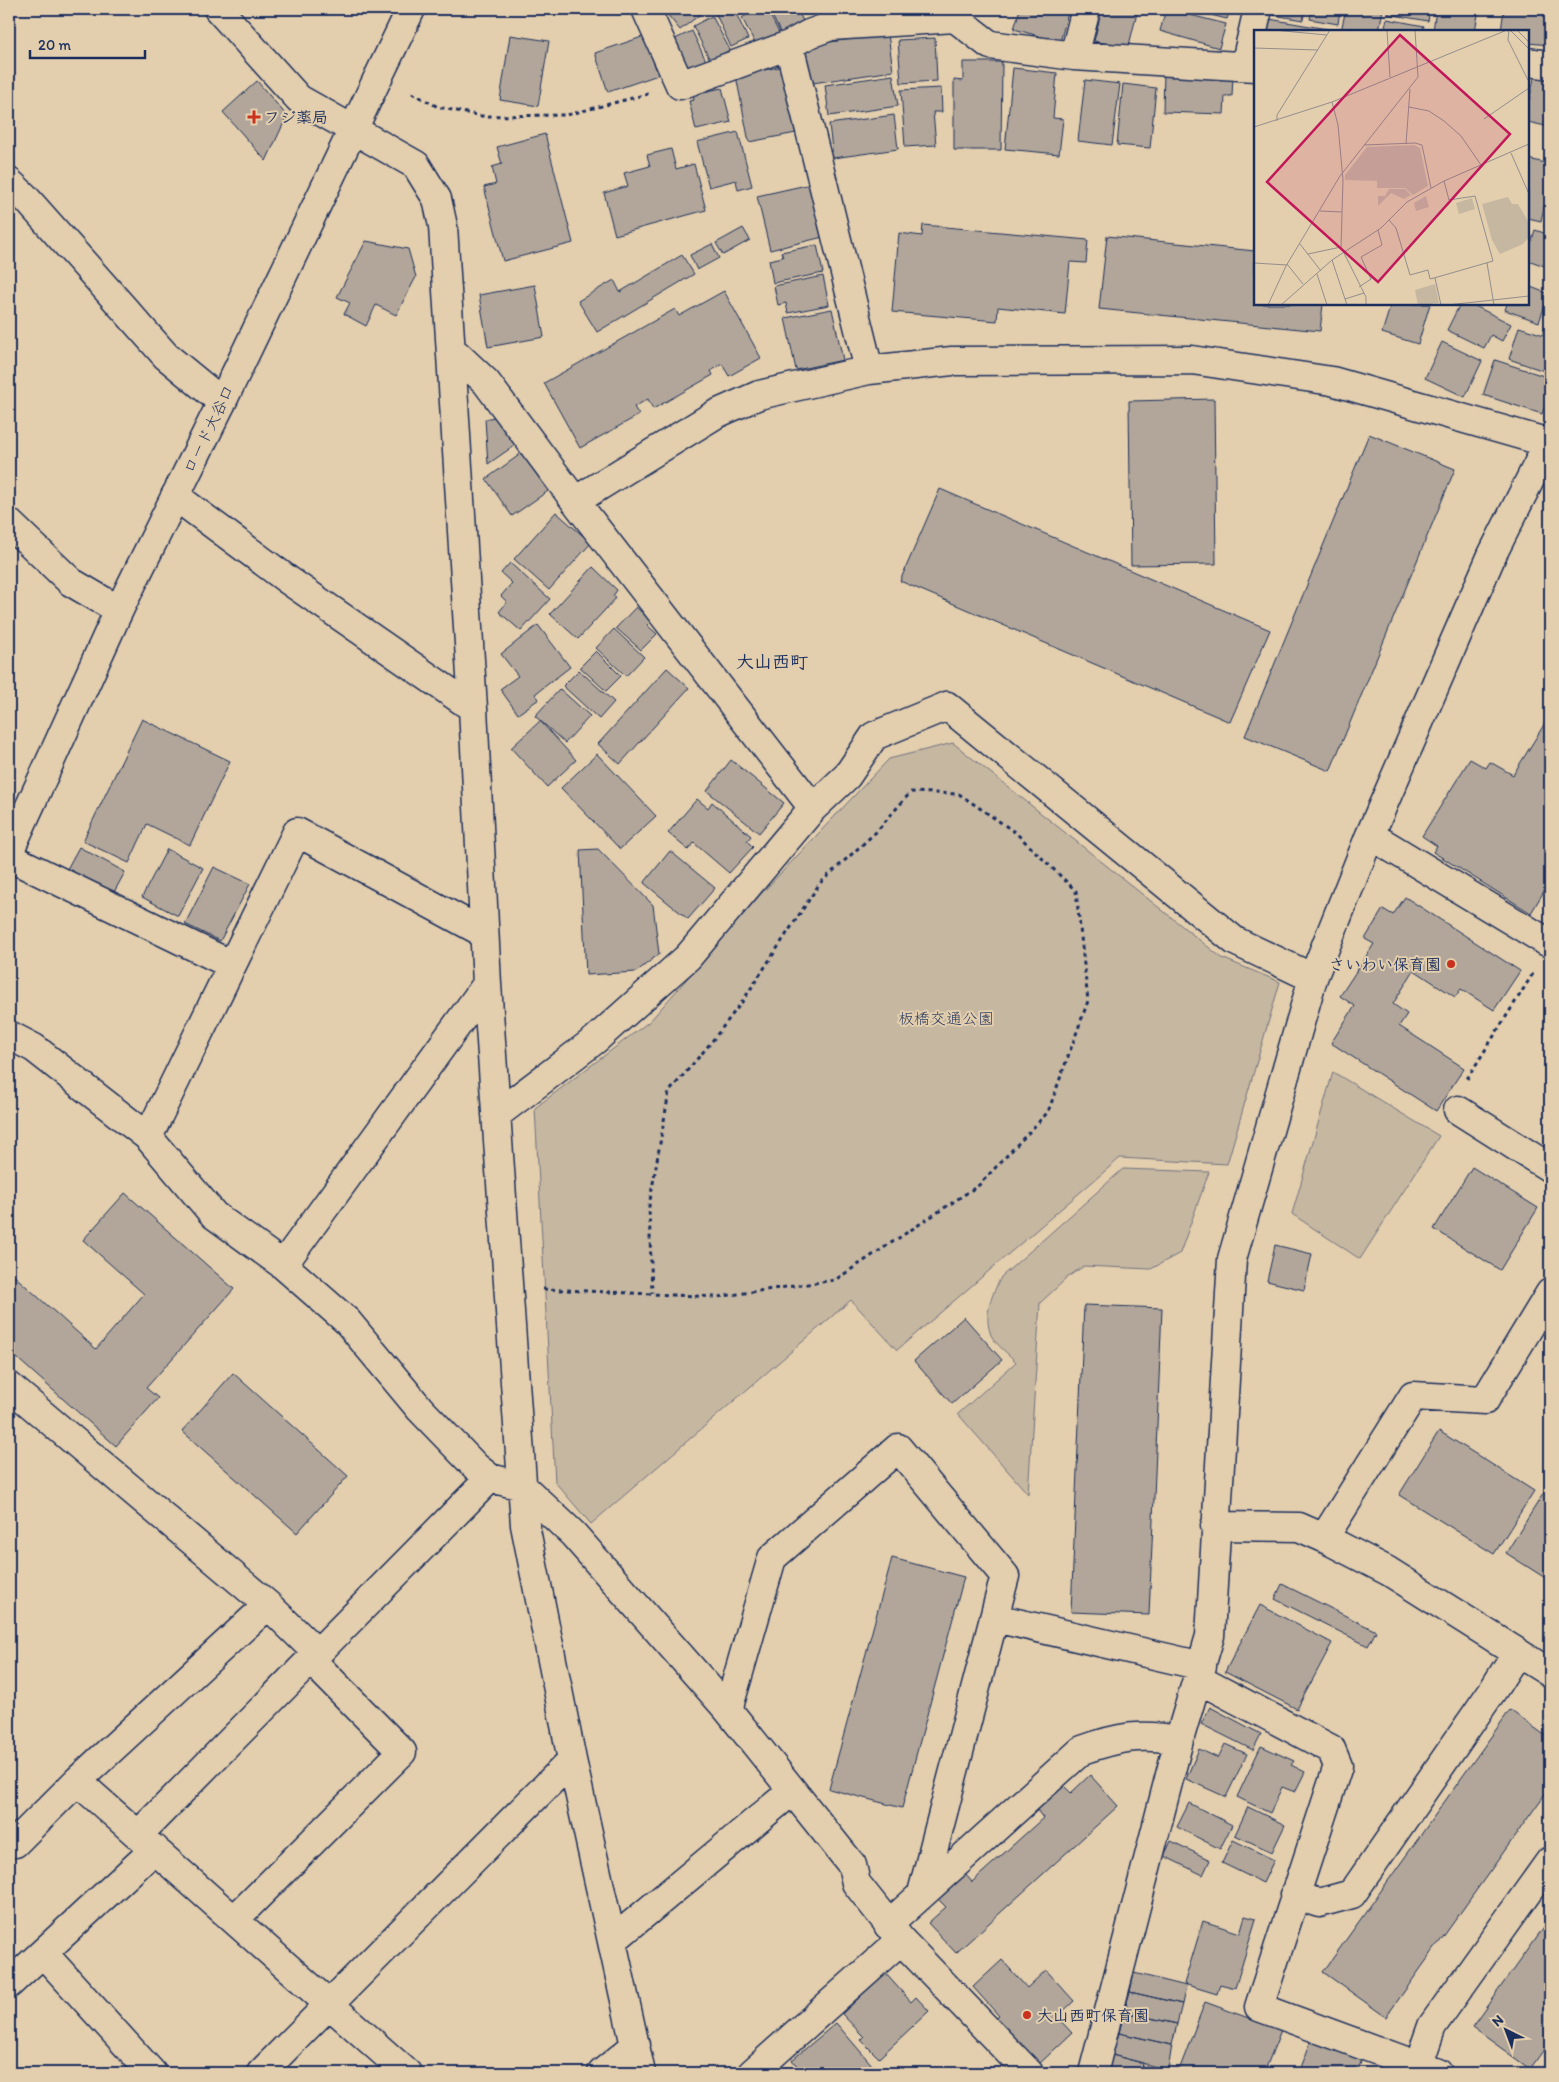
<svg xmlns="http://www.w3.org/2000/svg" width="1559" height="2082" font-family="Itim,'Klee One',sans-serif">
<rect width="100%" height="100%" fill="#e3cead"/>
<filter id="ink" filterUnits="userSpaceOnUse"><feTurbulence type="fractalNoise" baseFrequency=".02" numOctaves="2"/><feDisplacementMap in="SourceGraphic" scale="10" xChannelSelector="R" yChannelSelector="G"/><feConvolveMatrix kernelMatrix="1 2 1 2 8 2 1 2 1" color-interpolation-filters="sRGB"/></filter>
<g filter="url(#ink)">
<path fill="#c6b7a1" stroke="#707380" d="M 953,743 L 1222,958 L 1280,982 L 1227,1164 L 1120,1158 L 897,1350 L 851,1300 L 591,1524 L 555,1482 L 535,1108 L 650,1021 L 762,893 L 889,759 Z
M 1333,1072 L 1439,1136 L 1360,1259 L 1292,1214 Z
M 1123,1169 L 1209,1172 L 1180,1253 L 1151,1269 L 1084,1266 L 1069,1276 L 1040,1303 L 1028,1494 L 958,1414 L 1016,1362 C 1009,1354 995,1344 991,1335 C 983,1314 992,1295 1001,1277 Z"/>
<path fill="#b1a699" stroke="#1b2f5e" d="M 663,9 L 707,9 L 680,30 Z
M 718,9 L 734,9 L 748,39 L 731,47 L 714,10 Z
M 755,9 L 767,9 L 779,33 L 755,43 L 742,18 Z
M 769,9 L 797,9 L 804,23 L 781,34 Z
M 1020,9 L 1069,9 L 1060,42 L 1014,29 Z
M 1102,9 L 1138,9 L 1128,49 L 1094,41 Z
M 1166,9 L 1226,24 L 1219,48 L 1160,31 Z
M 1186,9 L 1230,9 L 1227,19 Z
M 1275,9 L 1305,9 L 1303,20 L 1273,15 Z
M 1312,9 L 1340,9 L 1338,24 L 1310,19 Z
M 1346,9 L 1383,9 L 1379,31 L 1341,31 Z
M 1389,9 L 1430,9 L 1428,21 L 1388,14 Z
M 1436,9 L 1479,9 L 1475,31 L 1433,31 Z
M 1504,9 L 1550,9 L 1550,45 L 1528,43 L 1528,31 L 1501,31 Z
M 712,16 L 730,50 L 710,60 L 693,26 Z
M 1269,19 L 1333,30 L 1333,31 L 1267,31 Z
M 1387,19 L 1424,26 L 1423,31 L 1384,31 Z
M 692,31 L 708,65 L 690,74 L 673,40 Z
M 888,34 L 893,71 L 806,84 L 801,46 Z
M 510,35 L 549,41 L 538,106 L 500,100 Z
M 645,36 L 658,75 L 608,92 L 595,53 Z
M 935,38 L 937,81 L 901,83 L 898,40 Z
M 963,62 L 1002,62 L 1001,150 L 954,150 L 954,80 L 963,81 Z
M 783,66 L 796,133 L 749,142 L 736,76 Z
M 1013,68 L 1057,73 L 1053,118 L 1063,119 L 1059,154 L 1005,149 Z
M 1164,72 L 1233,76 L 1232,96 L 1225,96 L 1224,114 L 1163,112 Z
M 1535,73 L 1550,77 L 1550,127 L 1528,122 L 1528,107 Z
M 893,75 L 898,106 L 829,116 L 825,85 Z
M 1085,80 L 1120,84 L 1112,145 L 1078,141 Z
M 257,81 L 287,116 L 266,161 L 223,112 Z
M 1123,84 L 1156,88 L 1150,148 L 1117,145 Z
M 722,88 L 731,122 L 696,130 L 689,101 L 694,100 L 693,94 Z
M 941,88 L 942,112 L 933,112 L 936,145 L 905,147 L 901,90 Z
M 894,115 L 898,149 L 833,158 L 829,124 Z
M 738,132 L 752,186 L 738,190 L 736,180 L 709,187 L 697,142 Z
M 545,134 L 573,243 L 503,261 L 484,187 L 496,184 L 492,167 L 502,164 L 497,147 Z
M 671,149 L 676,169 L 694,164 L 706,210 L 615,235 L 604,193 L 628,186 L 624,173 L 650,166 L 647,155 Z
M 1528,159 L 1550,164 L 1550,179 L 1541,221 L 1528,218 Z
M 811,184 L 823,237 L 770,250 L 757,196 Z
M 1550,207 L 1550,229 L 1544,227 Z
M 923,225 L 1088,240 L 1086,263 L 1070,262 L 1065,314 L 998,307 L 997,321 L 892,312 L 899,233 L 922,236 Z
M 743,228 L 750,240 L 723,255 L 716,243 Z
M 1535,230 L 1550,235 L 1550,268 L 1528,260 L 1528,253 Z
M 1107,236 L 1255,251 L 1255,304 L 1323,304 L 1320,331 L 1099,309 Z
M 366,241 L 408,249 L 416,277 L 396,315 L 376,305 L 366,326 L 344,314 L 350,303 L 337,297 Z
M 712,244 L 719,258 L 697,270 L 690,255 Z
M 817,245 L 823,273 L 773,283 L 769,260 L 783,257 L 781,252 Z
M 682,255 L 694,274 L 597,332 L 578,301 L 614,280 L 620,292 Z
M 823,276 L 829,305 L 788,313 L 786,303 L 778,305 L 774,286 Z
M 535,285 L 544,337 L 488,347 L 479,295 Z
M 1528,286 L 1549,294 L 1539,322 L 1505,310 L 1507,304 L 1528,304 Z
M 724,291 L 761,358 L 729,376 L 722,364 L 711,371 L 713,375 L 653,409 L 648,399 L 634,407 L 639,415 L 580,448 L 544,383 L 675,309 L 679,316 Z
M 1391,304 L 1430,304 L 1418,344 L 1382,333 Z
M 1460,304 L 1471,304 L 1511,324 L 1502,341 L 1491,335 L 1484,348 L 1447,330 Z
M 832,309 L 843,360 L 796,370 L 785,318 Z
M 1519,327 L 1550,337 L 1550,373 L 1509,359 Z
M 1442,342 L 1482,361 L 1465,397 L 1425,378 Z
M 1495,360 L 1550,378 L 1550,391 L 1542,414 L 1483,395 Z
M 1214,399 L 1216,564 L 1131,565 L 1129,401 Z
M 499,416 L 518,443 L 488,464 L 485,419 Z
M 1369,434 L 1455,469 L 1330,771 L 1245,736 Z
M 522,453 L 548,491 L 512,516 L 486,479 Z
M 940,489 L 1270,630 L 1230,722 L 900,581 Z
M 556,512 L 591,543 L 549,590 L 514,559 Z
M 510,563 L 550,599 L 521,631 L 499,612 L 507,602 L 501,596 L 512,583 L 501,573 Z
M 593,567 L 617,590 L 613,596 L 616,598 L 578,639 L 550,614 Z
M 636,607 L 651,621 L 647,625 L 657,634 L 641,650 L 616,628 Z
M 538,625 L 570,667 L 535,694 L 539,699 L 518,714 L 500,689 L 518,676 L 501,654 Z
M 614,629 L 644,657 L 626,676 L 596,648 Z
M 596,651 L 621,676 L 606,691 L 580,667 Z
M 667,668 L 689,688 L 620,764 L 598,744 Z
M 579,670 L 614,702 L 599,719 L 563,686 Z
M 560,689 L 590,716 L 565,743 L 535,716 Z
M 1550,715 L 1550,881 L 1531,913 L 1433,852 L 1437,846 L 1422,836 L 1470,759 L 1486,768 L 1490,762 L 1513,775 Z
M 142,719 L 230,761 L 190,845 L 147,824 L 129,863 L 83,841 Z
M 540,721 L 576,760 L 547,787 L 511,748 Z
M 597,754 L 656,816 L 620,849 L 561,788 Z
M 731,760 L 784,803 L 759,833 L 707,791 Z
M 697,799 L 708,808 L 712,802 L 751,836 L 747,841 L 753,847 L 729,873 L 694,843 L 688,850 L 668,833 Z
M 79,847 L 125,872 L 113,894 L 67,869 Z
M 167,849 L 203,868 L 178,916 L 142,897 Z
M 598,849 L 653,905 L 659,954 L 636,972 L 586,975 L 580,850 Z
M 670,851 L 715,888 L 688,919 L 644,883 Z
M 214,867 L 250,884 L 220,941 L 185,924 Z
M 1405,897 L 1520,971 L 1494,1010 L 1461,989 L 1455,997 L 1414,970 L 1393,1004 L 1407,1014 L 1399,1026 L 1464,1068 L 1436,1111 L 1331,1043 L 1355,1006 L 1340,996 L 1374,944 L 1365,939 L 1383,909 L 1393,915 Z
M 1472,1167 L 1538,1208 L 1500,1270 L 1434,1229 Z
M 125,1193 L 234,1289 L 146,1388 L 158,1398 L 116,1446 L 9,1351 L 9,1271 L 96,1349 L 144,1294 L 83,1240 Z
M 1275,1245 L 1312,1254 L 1304,1290 L 1267,1281 Z
M 1084,1305 L 1162,1308 L 1149,1615 L 1071,1612 Z
M 964,1317 L 1002,1360 L 952,1404 L 914,1361 Z
M 233,1373 L 348,1476 L 297,1533 L 182,1431 Z
M 1439,1431 L 1534,1491 L 1494,1554 L 1399,1495 Z
M 1550,1483 L 1550,1581 L 1506,1553 Z
M 892,1558 L 964,1577 L 902,1808 L 829,1789 Z
M 1282,1584 L 1376,1631 L 1368,1646 L 1275,1599 Z
M 1260,1605 L 1332,1643 L 1297,1709 L 1225,1672 Z
M 1210,1707 L 1261,1734 L 1253,1750 L 1201,1724 Z
M 1510,1710 L 1550,1739 L 1550,1787 L 1386,2017 L 1323,1972 Z
M 1225,1744 L 1247,1754 L 1226,1797 L 1186,1779 L 1199,1749 L 1218,1758 Z
M 1261,1746 L 1294,1761 L 1291,1765 L 1305,1772 L 1295,1792 L 1282,1787 L 1270,1813 L 1237,1797 Z
M 1090,1775 L 1118,1806 L 956,1953 L 928,1923 L 946,1907 L 938,1899 L 965,1874 L 972,1882 L 1043,1818 L 1037,1810 L 1064,1786 L 1071,1793 Z
M 1189,1803 L 1232,1825 L 1220,1849 L 1177,1827 Z
M 1248,1807 L 1285,1825 L 1272,1852 L 1235,1835 Z
M 1233,1840 L 1274,1860 L 1263,1883 L 1222,1863 Z
M 1171,1841 L 1210,1860 L 1203,1875 L 1164,1856 Z
M 1245,1916 L 1256,1919 L 1235,1988 L 1220,1984 L 1217,1994 L 1184,1984 L 1203,1921 L 1240,1933 Z
M 1550,1918 L 1550,2041 L 1530,2069 L 1472,2027 Z
M 1002,1960 L 1027,1988 L 1046,1970 L 1074,2001 L 1057,2017 L 1072,2033 L 1038,2065 L 988,2026 L 999,2016 L 973,1987 Z
M 885,1973 L 911,2002 L 916,1997 L 929,2011 L 879,2058 L 861,2040 L 864,2037 L 842,2014 Z
M 1134,1973 L 1186,1986 L 1182,2004 L 1130,1992 Z
M 1130,1992 L 1182,2004 L 1177,2024 L 1124,2012 Z
M 1205,2002 L 1281,2030 L 1264,2073 L 1178,2073 Z
M 1124,2012 L 1177,2024 L 1172,2045 L 1119,2033 Z
M 836,2023 L 878,2072 L 877,2073 L 803,2073 L 792,2060 Z
M 1119,2033 L 1172,2045 L 1168,2070 L 1112,2055 Z
M 1311,2041 L 1362,2059 L 1357,2073 L 1299,2073 Z
M 1112,2055 L 1143,2063 L 1141,2073 L 1107,2073 Z
M 1145,2066 L 1166,2071 L 1166,2073 L 1143,2073 Z"/>
<g fill="none" stroke-linecap="round" stroke-linejoin="round">
<g stroke="#1b2f5e" stroke-width="31">
<path id="minor" d="M 218,9 L 299,99 L 416,165 L 437,199 L 443,226 L 473,708 L 487,984 L 525,1525 L 572,1760 L 641,2073
M 646,9 L 680,85 L 789,45 L 809,34 L 831,26 L 955,18 L 990,45 L 1074,56 L 1255,67
M 789,45 L 869,370
M 1074,56 L 1086,9
M 1528,62 L 1550,65
M 1245,66 L 1258,9
M 9,182 L 24,196 L 166,356 L 222,402
M 451,349 L 486,382 L 575,501 L 813,808
M 175,496 L 288,580 L 473,708
M 575,501 L 716,414 L 759,395 L 869,370 L 952,361 L 1192,360 L 1332,381 L 1549,443
M 9,523 L 71,582 L 119,610
M 1370,835 L 1547,942 L 1550,941
M 9,857 L 232,965
M 9,1035 L 34,1048 L 148,1137 L 214,1215 L 283,1265 L 347,1321 L 420,1409 L 476,1467 L 490,1478 L 522,1486 L 573,1534 L 728,1710 L 852,1865 L 856,1883 L 901,1940 L 1029,2073
M 1458,1110 L 1550,1168
M 496,1115 L 595,1040 L 688,957 L 813,808 L 847,776 L 874,736 L 947,706 L 1235,941 L 1313,978
M 148,1137 L 297,832 L 484,933
M 283,1265 L 487,984
M 9,1386 L 268,1605 L 317,1653
M 1215,1526 L 1299,1527 L 1324,1538 L 1388,1571 L 1550,1673
M 1324,1538 L 1413,1396 L 1485,1400 L 1550,1293
M 268,1605 L 77,1781 L 407,2073
M 995,1618 L 1202,1666
M 1198,1679 L 1331,1749 L 1338,1766 L 1259,2007 L 1438,2073
M 728,1710 L 772,1558 L 898,1448 L 1005,1576 L 922,1893
M 138,1835 L 490,1478
M 15,1843 L 77,1781
M 1294,1895 L 1319,1903 L 1352,1894 L 1495,1687 L 1517,1652
M 234,1920 L 402,1752 L 311,1660
M 888,1925 L 1082,1750 C 1119,1737 1140,1733 1179,1740
M 612,1941 L 792,1791
M 43,1953 L 152,2073
M 9,1984 L 155,1849
M 1418,2066 L 1432,2026 L 1550,1861
M 261,2073 L 572,1760
M 602,2073 L 636,2045
M 752,2073 L 901,1940
M 1093,2073 L 1179,1740 L 1210,1636 L 1232,1259 L 1313,978 L 1370,835 L 1492,555 L 1550,440"/>
</g>
<g stroke="#1b2f5e" stroke-width="31">
<path id="major" d="M 9,852 L 119,610 L 222,402 L 411,9"/>
</g>
<path stroke="#1b2f5e" stroke-width="3" stroke-dasharray="4 4" stroke-linecap="butt" d="M 412,93 L 438,107 L 481,116 L 567,115 L 648,94
M 1467,1079 L 1534,972
M 543,1289 L 717,1297 L 835,1280 L 979,1185 L 1048,1112 L 1088,1001 L 1076,891 L 1016,833 L 959,794 L 911,792 L 875,833 L 820,883 L 742,1002 L 709,1045 L 669,1092 L 649,1206 L 652,1293"/>
<use href="#minor" stroke="#e3cead" stroke-width="28"/>
<use href="#major" stroke="#e3cead" stroke-width="28"/>
</g>
</g>
<g fill="#c8321e" stroke="#e3cead" stroke-width="2">
<path d="M251.5 109.5h5v5h5v5h-5v5h-5v-5h-5v-5h5z"/>
<circle cx="1451" cy="964" r="5"/>
<circle cx="1027" cy="2015" r="5"/>
</g>
<g text-anchor="middle" stroke-width="4" stroke-linejoin="round" paint-order="stroke">
<g font-size="16" font-weight="bold" fill="#1b2f5e" stroke="#e3cead" text-anchor="start">
<text x="264" y="123">フジ薬局</text>
<text x="1441" y="970" text-anchor="end">さいわい保育園</text>
<text x="1037" y="2021">大山西町保育園</text>
</g>
<g font-size="16" fill="#1b2f5e" stroke="#e3cead">
<text transform="translate(208 429) rotate(-64)" y="6">ロード大谷口</text>
</g>
<g font-size="16" fill="#2c3d65" stroke="#e3cead">
<text x="946" y="1024">板橋交通公園</text>
</g>
<g font-size="18" font-weight="bold" fill="#1b2f5e" stroke="#e3cead">
<text x="772" y="668">大山西町</text>
</g>
</g>
<g transform="translate(1254 30)">
<rect width="275" height="275" fill="#e3cead"/>
<path d="M 160,115 L 166,118 L 174,156 L 159,165 L 151,158 L 123,158 L 123,151 L 91,150 L 91,145 L 113,117 ZM 135,159 L 151,159 L 157,165 L 150,169 L 137,163 L 124,176 L 124,166 L 131,166 ZM 172,166 L 175,177 L 162,181 L 160,173 ZM 254,167 L 258,174 L 264,174 L 275,193 L 275,207 L 269,214 L 246,224 L 238,210 L 228,174 ZM 218,168 L 221,179 L 205,184 L 202,173 ZM 181,254 L 185,273 L 164,275 L 161,260 Z" fill="#c6b7a1"/>
<path fill="none" stroke="#938e8d" stroke-width="1" d="M 19,0 L 73,5M 133,0 L 136,47M 255,0 L 254,10 L 275,52M 256,0 L 275,19M 263,0 L 275,12M 0,18 L 64,20M 78,72 L 84,95 L 89,150 L 87,217 L 112,267 L 112,275M 155,77 L 175,81 L 190,91 L 207,106 L 227,135M 230,89 L 275,58M 23,91 L 23,85 L 76,0M 0,97 L 78,72 L 253,0M 152,114 L 156,59M 110,115 L 161,113 L 168,115 L 177,158M 257,123 L 275,164M 66,181 L 88,182M 135,190 L 142,198 L 156,245 L 174,240 L 176,249 L 180,248 L 239,231 L 221,166 L 195,170 L 190,151M 46,214 L 67,241M 54,224 L 87,217M 78,230 L 93,275M 0,233 L 33,235M 233,233 L 240,275M 33,234 L 49,254M 63,244 L 73,275M 181,248 L 187,275M 105,257 L 117,249 L 107,227 L 128,215 L 124,200M 91,269 L 110,263M 14,275 L 32,236 L 86,146 L 164,47 L 161,0M 27,275 L 78,230 L 127,198 L 153,172 L 190,151 L 275,114M 194,275 L 275,266"/>
<path fill="#c2185b" fill-opacity="0.15" stroke="#c2185b" stroke-width="2.5" d="M 146,5 L 256,104 L 124,252 L 13,152 Z"/>
<rect width="275" height="275" fill="none" stroke="#1b2f5e" stroke-width="2.5"/>
</g>
<rect width="1559" height="2082" fill="none" stroke="#e3cead" stroke-width="30"/>
<rect x="15" y="15" width="1529" height="2052" fill="none" stroke="#1b2f5e" stroke-width="2" filter="url(#ink)"/>
<g transform="translate(1506 2030) rotate(318)" stroke="#e3cead" stroke-width="4" paint-order="stroke">
<path d="M0-4L9 19L0 12L-9 19Z" fill="#1b2f5e"/>
<text y="-8" font-size="14" font-weight="bold" text-anchor="middle" fill="#1b2f5e">N</text>
</g>
<path d="M30 50v8h115v-8" fill="none" stroke="#1b2f5e" stroke-width="2.5"/>
<text x="38" y="50" font-size="15" fill="#1b2f5e" stroke="#e3cead" stroke-width="4" paint-order="stroke">20 m</text>
</svg>
